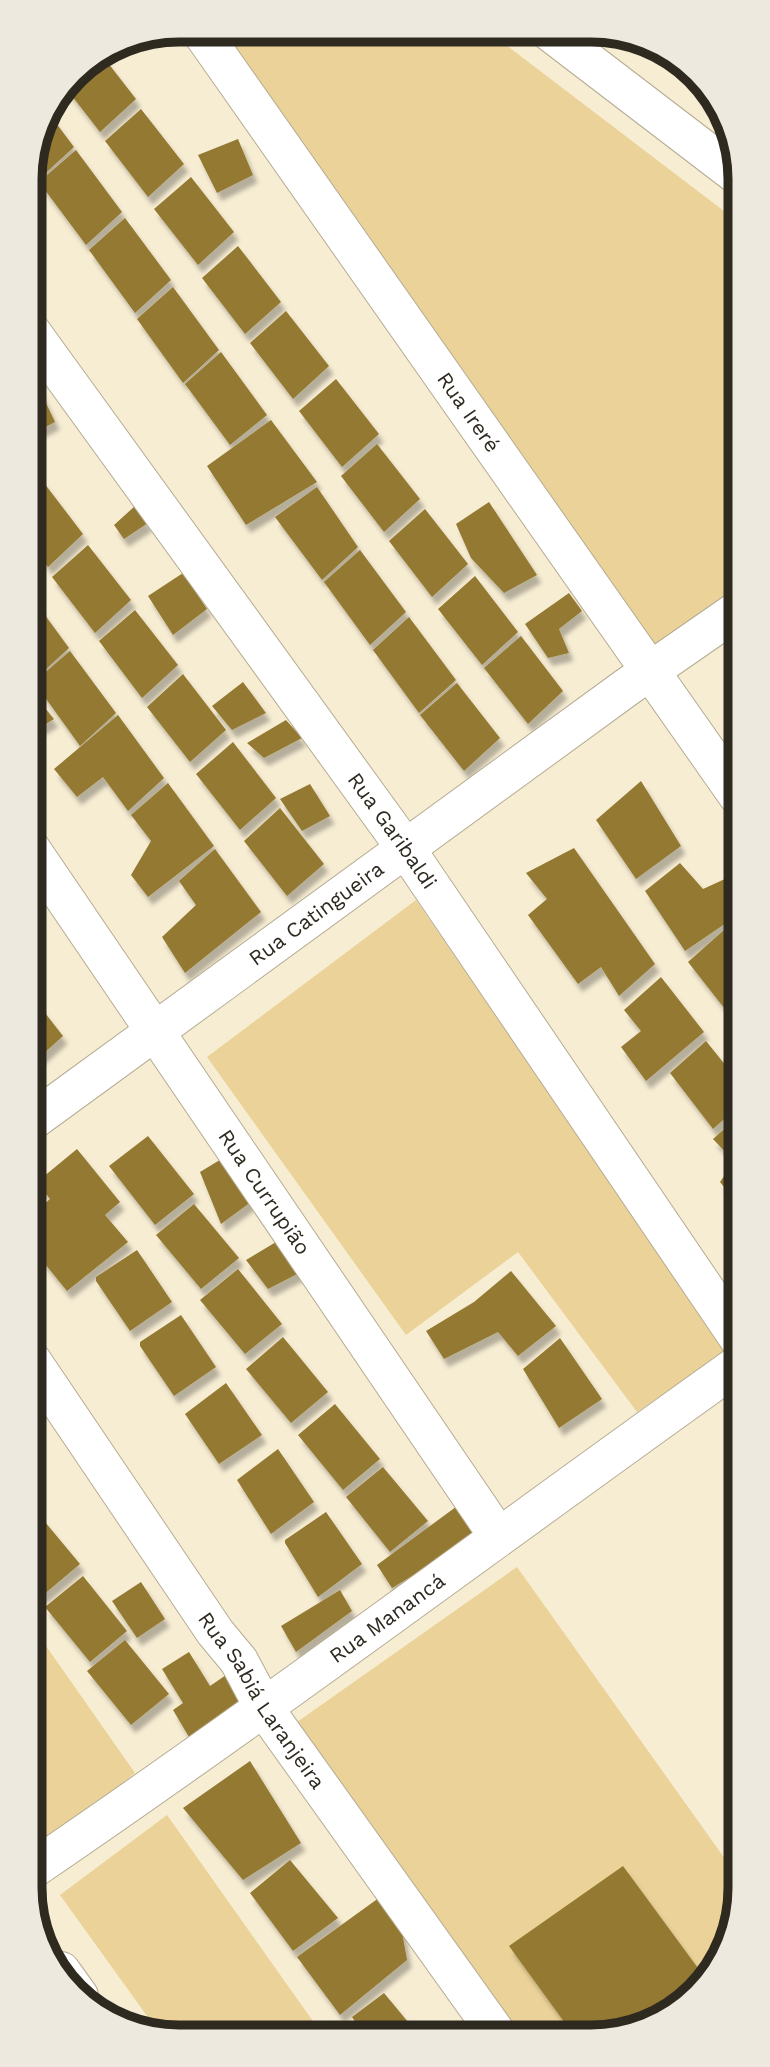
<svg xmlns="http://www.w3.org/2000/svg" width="770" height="2067" font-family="'Work Sans',sans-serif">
<defs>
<filter id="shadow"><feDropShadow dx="4.5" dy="8" stdDeviation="2" flood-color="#0004"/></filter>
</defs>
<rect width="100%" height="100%" fill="#f7edd3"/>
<path fill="#ead299" d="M 210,30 L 489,32 L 737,221 L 738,621 L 669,669 Z
M 416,900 L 726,1351 L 637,1412 L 518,1252 L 406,1335 L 207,1057 Z
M 517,1567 L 740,1880 L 740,1897 L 703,1986 L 620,2034 L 507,2034 L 290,1727 Z
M 32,1626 L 135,1773 L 36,1855 L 33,1850 Z
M 167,1815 L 322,2034 L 160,2034 L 60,1895 Z"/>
<path fill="#947930" filter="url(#shadow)" d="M 101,54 L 136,99 L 100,132 L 65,87 L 80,67 Z
M 141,109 L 184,164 L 148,197 L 105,141 Z
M 47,111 L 74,147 L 38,180 L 30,169 Z
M 238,139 L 253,175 L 217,193 L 198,155 Z
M 76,150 L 122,212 L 86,245 L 39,182 Z
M 191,177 L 234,232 L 198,265 L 154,209 Z
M 125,218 L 171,280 L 135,313 L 89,250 Z
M 238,246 L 281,302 L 245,334 L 202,278 Z
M 173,287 L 219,350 L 183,383 L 137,319 Z
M 286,311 L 329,366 L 293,399 L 250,343 Z
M 221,352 L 267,415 L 230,445 L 185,384 Z
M 336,379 L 379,434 L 342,467 L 299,411 Z
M 35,380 L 55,422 L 30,435 L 30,383 Z
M 271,420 L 317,482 L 246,525 L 207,466 Z
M 377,444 L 420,499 L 384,532 L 341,476 Z
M 41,479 L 83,534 L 48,567 L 31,545 L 31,487 Z
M 317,487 L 358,547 L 322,580 L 275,517 Z
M 489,502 L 537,575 L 504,593 L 471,558 L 456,524 Z
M 135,506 L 148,523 L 124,539 L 114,525 Z
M 425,509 L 468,564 L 432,597 L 389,541 Z
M 88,545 L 131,600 L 95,633 L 52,577 Z
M 360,550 L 406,612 L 370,645 L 324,582 Z
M 183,573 L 207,609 L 173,635 L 148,596 Z
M 475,576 L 518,632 L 482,665 L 438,609 Z
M 569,593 L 582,611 L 559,629 L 569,653 L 548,658 L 525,624 Z
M 31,596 L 69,648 L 33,681 L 31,678 Z
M 135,610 L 178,665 L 142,698 L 99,641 Z
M 409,617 L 456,680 L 419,713 L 373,650 Z
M 521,636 L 563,691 L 528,724 L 484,668 Z
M 70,651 L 116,713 L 80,746 L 34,682 Z
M 183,674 L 226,730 L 190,762 L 147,707 Z
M 243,682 L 266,713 L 232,730 L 212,706 Z
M 457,683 L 500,738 L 464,771 L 420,715 Z
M 31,691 L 54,719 L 31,733 Z
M 118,715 L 164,778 L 128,811 L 103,777 L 77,797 L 54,769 Z
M 286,720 L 302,738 L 264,758 L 247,743 Z
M 233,742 L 276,798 L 240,830 L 196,774 Z
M 641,781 L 681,846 L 636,879 L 596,820 Z
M 168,783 L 214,846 L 148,897 L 131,875 L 151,841 L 131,815 Z
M 310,784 L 330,816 L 302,831 L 280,799 Z
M 280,808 L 324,864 L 287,896 L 244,841 Z
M 574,848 L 655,964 L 619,996 L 601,967 L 578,984 L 528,915 L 547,899 L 526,873 Z
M 215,849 L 261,912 L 185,973 L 162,937 L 196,905 L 179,881 Z
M 680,863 L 703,889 L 738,873 L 738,915 L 685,951 L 645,891 Z
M 724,930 L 739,948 L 739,1012 L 732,1018 L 688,962 Z
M 661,977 L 704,1032 L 646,1081 L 621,1047 L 641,1031 L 624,1010 Z
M 31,995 L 63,1036 L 31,1065 Z
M 706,1041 L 739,1082 L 739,1106 L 713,1129 L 670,1073 Z
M 739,1116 L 739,1206 L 720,1182 L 734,1161 L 713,1139 Z
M 148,1136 L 194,1194 L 155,1225 L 109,1166 Z
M 77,1149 L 120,1202 L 105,1215 L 128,1242 L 67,1291 L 32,1248 L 32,1214 L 50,1199 L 37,1182 Z
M 228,1155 L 255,1199 L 221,1224 L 200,1172 Z
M 194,1204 L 239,1258 L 201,1289 L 156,1235 Z
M 281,1239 L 305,1270 L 268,1289 L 246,1260 Z
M 137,1250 L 172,1302 L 130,1331 L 96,1281 L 96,1277 Z
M 238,1269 L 282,1324 L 245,1354 L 200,1300 Z
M 511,1271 L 556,1326 L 518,1356 L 498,1332 L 444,1359 L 426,1331 L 474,1302 Z
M 181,1315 L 216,1367 L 174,1396 L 140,1346 L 140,1342 Z
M 283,1337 L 328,1392 L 291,1423 L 246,1369 Z
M 560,1338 L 602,1399 L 559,1428 L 523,1369 Z
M 226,1383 L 262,1435 L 219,1464 L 185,1414 Z
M 335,1404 L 380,1459 L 343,1490 L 298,1435 Z
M 278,1449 L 314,1502 L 271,1534 L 237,1480 Z
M 383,1467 L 428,1521 L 390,1552 L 346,1497 Z
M 464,1501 L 488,1530 L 392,1588 L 377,1565 Z
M 35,1510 L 80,1564 L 42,1596 L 32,1584 L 32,1512 Z
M 326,1512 L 362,1564 L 318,1597 L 285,1543 L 285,1540 Z
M 83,1576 L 127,1631 L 90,1662 L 45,1607 Z
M 141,1582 L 165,1619 L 137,1638 L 112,1601 Z
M 340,1590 L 352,1611 L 296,1652 L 281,1626 Z
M 125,1640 L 169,1694 L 131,1725 L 87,1671 Z
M 189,1652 L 210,1686 L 229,1673 L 246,1700 L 189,1737 L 173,1710 L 183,1703 L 162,1669 Z
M 250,1761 L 301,1843 L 243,1880 L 183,1808 Z
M 290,1860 L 338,1918 L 293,1951 L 250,1893 Z
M 623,1866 L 706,1979 L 703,1986 L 620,2034 L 573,2034 L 509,1946 Z
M 394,1887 L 407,1960 L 340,2015 L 297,1957 Z
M 384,1993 L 418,2034 L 363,2034 L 352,2017 Z"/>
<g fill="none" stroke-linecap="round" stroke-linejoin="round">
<g stroke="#b6ac94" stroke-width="40">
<g id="street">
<path id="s1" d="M 200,30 L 738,796"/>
<path d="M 550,32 L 737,175"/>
<path id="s2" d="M 30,330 L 406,849 L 739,1339"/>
<path id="s3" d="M 31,849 L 498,1536"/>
<path id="s4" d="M 32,1121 L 627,687 L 738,610"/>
<path id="s5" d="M 32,1361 L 215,1632 L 239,1661 L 264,1708 L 497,2034"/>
<path id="s6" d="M 33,1869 C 272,1706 503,1532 739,1364"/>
<path d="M 61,1971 L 79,1996"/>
</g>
</g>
<use href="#street" stroke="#fff" stroke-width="38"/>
</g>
<g text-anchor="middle" stroke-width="7" stroke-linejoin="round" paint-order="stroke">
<g font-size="21" fill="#2e2a20" stroke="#fefaf0">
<text dy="7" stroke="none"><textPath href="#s1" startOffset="467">Rua Ireré</textPath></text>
<text dy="7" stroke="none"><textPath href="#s2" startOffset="618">Rua Garibaldi</textPath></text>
<text dy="7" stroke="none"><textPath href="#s4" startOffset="352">Rua Catingueira</textPath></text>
<text dy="7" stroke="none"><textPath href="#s3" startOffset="415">Rua Currupião</textPath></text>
<text dy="7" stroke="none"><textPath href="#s6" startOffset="434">Rua Manancá</textPath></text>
<text dy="7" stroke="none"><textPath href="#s5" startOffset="410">Rua Sabiá Laranjeira</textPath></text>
</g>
</g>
<path d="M0 0H770V2067H0ZM179 42H591A137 137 0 0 1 728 179V1888A137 137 0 0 1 591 2025H179A137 137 0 0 1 42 1888V179A137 137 0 0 1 179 42Z" fill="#ede9df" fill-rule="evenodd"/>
<path fill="none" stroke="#2e2a20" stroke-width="9" d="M179 42H591A137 137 0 0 1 728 179V1888A137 137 0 0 1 591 2025H179A137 137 0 0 1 42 1888V179A137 137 0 0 1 179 42Z"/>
</svg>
